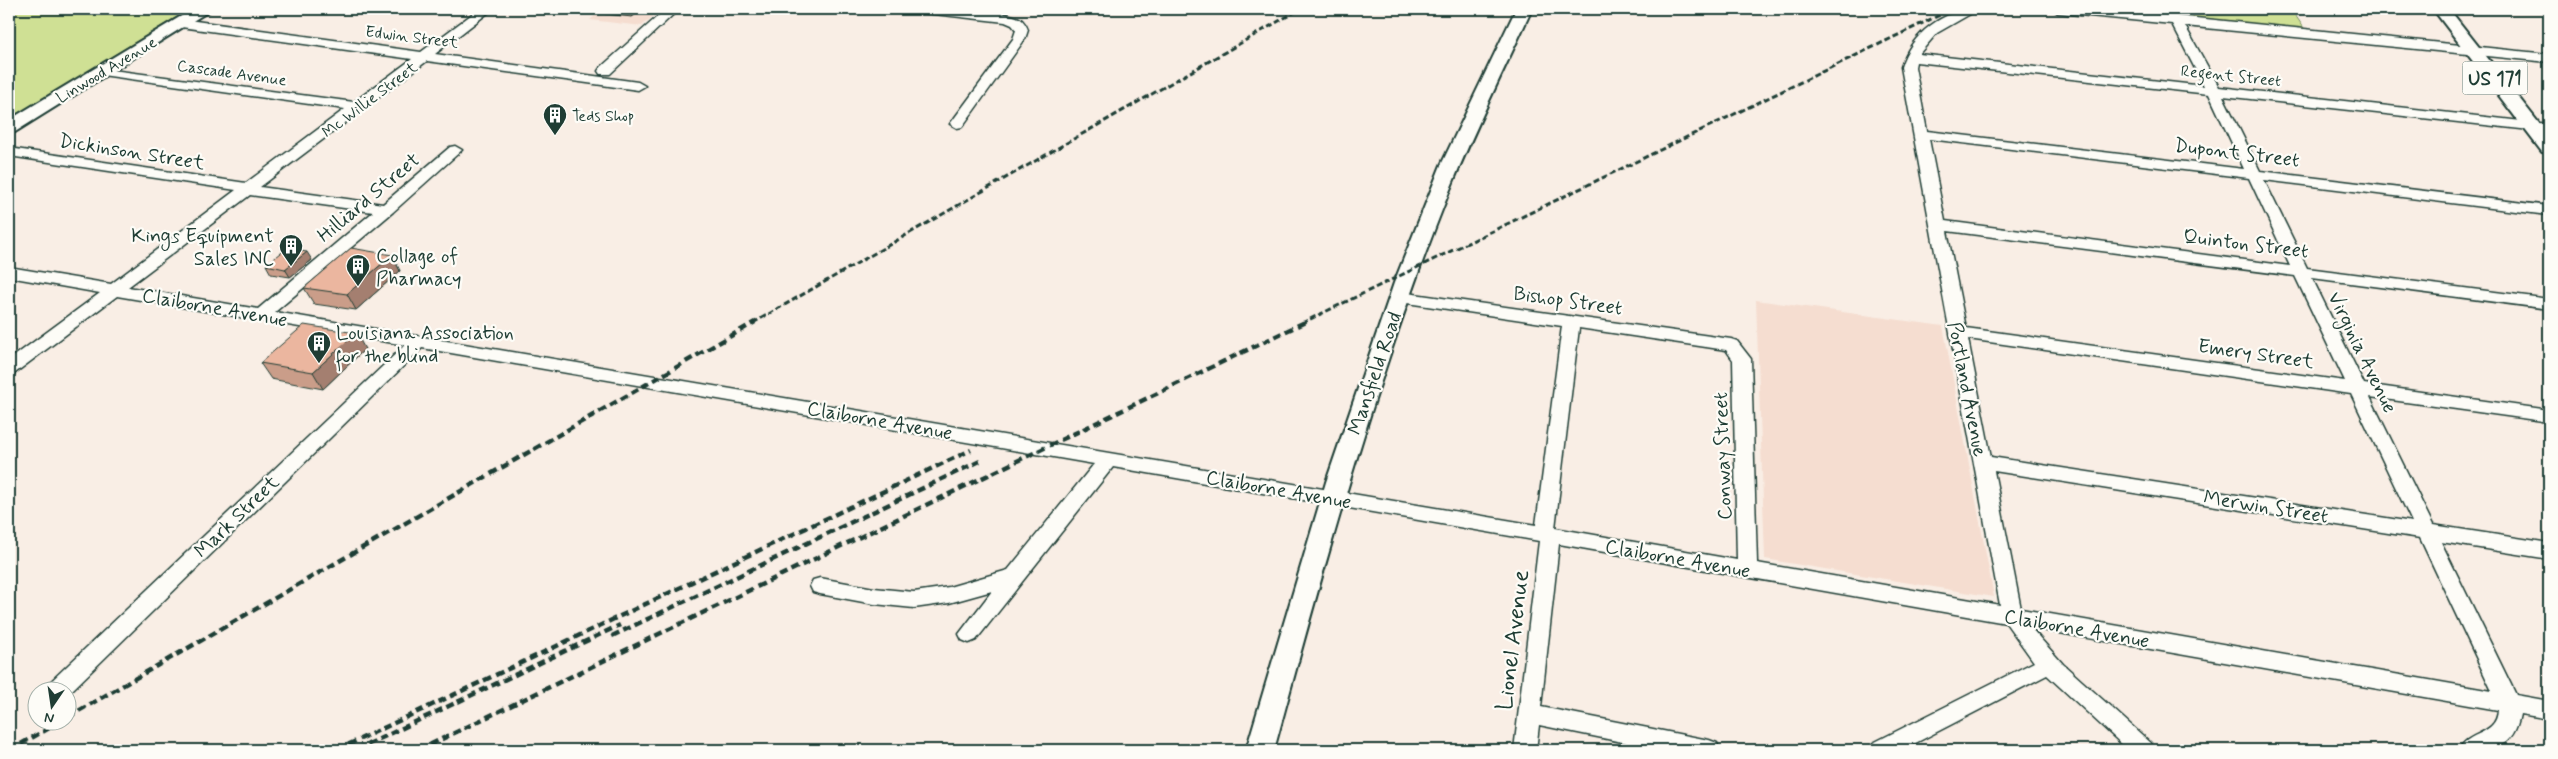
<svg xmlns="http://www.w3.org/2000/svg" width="2558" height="759" font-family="Mynerve,sans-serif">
<rect width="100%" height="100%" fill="#f9eee5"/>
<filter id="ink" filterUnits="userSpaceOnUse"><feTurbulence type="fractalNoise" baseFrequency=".02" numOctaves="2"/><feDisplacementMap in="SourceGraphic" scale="10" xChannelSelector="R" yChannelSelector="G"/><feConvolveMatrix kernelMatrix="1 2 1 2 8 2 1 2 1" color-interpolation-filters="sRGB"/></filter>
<g filter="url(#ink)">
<path fill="#f5ddd0" d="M 603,9 L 661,9 L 642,26 L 590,20 Z
M 1756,300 L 1943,326 L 1994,597 L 1765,559 Z"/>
<path fill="#cfe094" stroke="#778e64" d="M 9,9 L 190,9 L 9,119 Z
M 2075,9 L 2291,9 L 2306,31 Z"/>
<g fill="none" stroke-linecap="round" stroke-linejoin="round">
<g stroke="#1f3d34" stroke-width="3">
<path id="minor" d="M 479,9 L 493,9 L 435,54 L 638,82 L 645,86 L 638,90 L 427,61 L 260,187 L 383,204 L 450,147 L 455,146 L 462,150 L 393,212 L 275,312 L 1536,525 L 1562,326 L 1400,302 L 1394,301 L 1392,297 L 1394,293 L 1400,292 L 1731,339 L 1737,341 L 1751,359 L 1757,563 L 2000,605 L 1901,67 C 1911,34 1943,9 1979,9 L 1937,33 L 1919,54 L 2204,86 L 2172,24 L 2058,13 L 2052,9 L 2093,9 L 2176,16 L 2549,54 L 2549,62 L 2185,26 L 2219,87 L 2549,124 L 2549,132 L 2223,96 L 2260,171 L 2549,206 L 2549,215 L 2264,180 L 2307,268 L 2549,299 L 2549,309 L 2312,278 L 2364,384 L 2549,410 L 2549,422 L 2370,397 L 2433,525 L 2549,543 L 2549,559 L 2441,542 L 2516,695 L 2549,701 L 2549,719 L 2520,714 C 2513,752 2490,750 2459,750 C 2467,731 2497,736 2498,710 L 2031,628 L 2063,664 L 2151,743 L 2154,750 L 2128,750 L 2047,675 L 1902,750 L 1870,750 L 1873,743 L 2034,662 L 2006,623 L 1559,544 L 1541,707 L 1709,740 L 1717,743 L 1720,750 L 1661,750 L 1539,725 L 1536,750 L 1514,750 L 1539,541 L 1113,467 L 976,640 L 969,643 L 962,640 L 959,634 L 992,591 L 949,603 L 914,608 L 874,604 L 820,594 L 813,592 L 810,586 L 813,580 L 820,578 L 874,588 L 914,592 L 949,587 L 1008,570 L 1094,464 L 422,348 L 68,694 L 68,692 L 44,692 L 47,685 L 405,345 L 117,296 L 15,373 L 9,375 L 9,360 L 100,293 L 9,277 L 9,267 L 111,284 L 236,190 L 9,156 L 9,148 L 246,183 L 345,109 L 102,75 L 97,74 L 95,71 L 97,68 L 354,102 L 412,59 L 181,27 L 175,23 L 181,19 L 421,52 ZM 1916,62 L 2209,94 L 2244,169 L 1927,131 L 1915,67 ZM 1929,139 L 2249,178 L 2290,266 L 1945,221 ZM 250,195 L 373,212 L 258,309 L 128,287 ZM 1947,231 L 2295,276 L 2345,381 L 1966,328 ZM 1579,328 L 1726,350 L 1733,360 L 1737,560 L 1555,528 ZM 1968,339 L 2351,394 L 2412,522 L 1991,457 ZM 1994,471 L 2420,538 L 2492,691 L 2021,609 Z
M 666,9 L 679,9 L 610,74 L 600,74 L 598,71 L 600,68 Z
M 919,9 C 937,8 1010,9 1022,20 C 1025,23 1027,27 1028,30 L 1025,39 L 962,127 L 957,128 L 950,124 L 1013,39 L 1016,30 L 1012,25 L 1005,22 L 925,13 Z"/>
</g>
<g stroke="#1f3d34" stroke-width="4">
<path id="major" d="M 193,9 L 212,9 L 15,132 L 9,133 L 9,120 Z
M 1516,9 L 1532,9 C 1504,70 1474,130 1449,192 C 1377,373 1325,562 1274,750 L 1246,750 L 1326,482 L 1394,283 L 1441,165 Z
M 2433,9 L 2449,9 L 2549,136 L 2549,153 L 2542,152 Z"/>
</g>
<use href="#minor" fill="#fdfcf7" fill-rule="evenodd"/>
<use href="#major" fill="#fdfcf7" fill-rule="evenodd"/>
<path stroke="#1f3d34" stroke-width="3" stroke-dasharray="6 3" stroke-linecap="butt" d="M 753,323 L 1300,9
M 1302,323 L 1952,9"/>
<path stroke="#1f3d34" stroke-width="4.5" stroke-dasharray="8 4.5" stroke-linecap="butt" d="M 612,636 L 980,461
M 68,717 L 755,322
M 10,750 L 60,722
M 337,750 L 971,450
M 356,750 L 620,625
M 419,750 L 1305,322"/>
</g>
<path fill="#ca9d89" stroke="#1f3d34" d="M 605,9 L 642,9 L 632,17 L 605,14 L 604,10 Z
M 392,255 L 400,271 L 356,310 L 314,304 L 304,288 Z
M 312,260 L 290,277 L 271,274 L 266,265 Z
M 365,349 L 323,389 L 271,379 L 260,363 Z"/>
<path fill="#a47f6f" stroke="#1f3d34" d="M 636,9 L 642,9 L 632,17 L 631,13 Z
M 307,252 L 312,260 L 290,277 L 285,269 Z
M 392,255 L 400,271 L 356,310 L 347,294 Z
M 356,333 L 365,349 L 323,389 L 313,372 Z"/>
<path fill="#ebb69f" stroke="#1f3d34" d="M 605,9 L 636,9 L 631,13 L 604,10 Z
M 351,248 L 392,255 L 347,294 L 304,288 Z
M 286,249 L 307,252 L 285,269 L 266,265 Z
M 304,325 L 356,333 L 313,372 L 260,363 Z"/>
</g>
<defs>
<g id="building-pin" transform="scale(1.25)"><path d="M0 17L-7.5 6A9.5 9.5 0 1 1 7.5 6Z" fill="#1f3d34" stroke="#fdfcf7"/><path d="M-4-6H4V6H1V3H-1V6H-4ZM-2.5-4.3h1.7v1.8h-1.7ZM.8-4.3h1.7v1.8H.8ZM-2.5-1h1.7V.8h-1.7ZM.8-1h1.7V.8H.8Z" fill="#fff"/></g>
</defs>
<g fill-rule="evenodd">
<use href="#building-pin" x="555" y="115"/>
<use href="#building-pin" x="291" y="246"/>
<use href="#building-pin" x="358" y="266"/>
<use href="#building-pin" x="319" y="343"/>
</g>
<g text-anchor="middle" stroke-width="4.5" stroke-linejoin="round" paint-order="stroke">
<g font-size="16" fill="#1f3d34" stroke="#fdfcf7">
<text transform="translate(412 36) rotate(7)" y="6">Edwin Street</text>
<text transform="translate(106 69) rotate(-31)" y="6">Linwood Avenue</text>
<text transform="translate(232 72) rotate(8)" y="6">Cascade Avenue</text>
<text transform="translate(2231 75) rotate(6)" y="6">Regent Street</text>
<text transform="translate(369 99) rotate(-37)" y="6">Mc Willie Street</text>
</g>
<g font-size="16" fill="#1f3d34" stroke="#fdfcf7" text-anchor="start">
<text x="572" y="121">Teds Shop</text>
</g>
<rect fill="#fdfcf7" stroke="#62766e" stroke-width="1" x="2462.5" y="61.5" width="65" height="33" rx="4"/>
<g font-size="19" font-weight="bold" fill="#1f3d34">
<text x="2495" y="85">US 171</text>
</g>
<g font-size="20" fill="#1f3d34" stroke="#fdfcf7">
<text transform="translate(132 151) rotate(9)" y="7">Dickinson Street</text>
<text transform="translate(2237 152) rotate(7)" y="7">Dupont Street</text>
<text transform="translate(368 197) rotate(-40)" y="7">Hilliard Street</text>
<text transform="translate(2246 243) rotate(7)" y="7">Quinton Street</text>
<text transform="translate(1568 300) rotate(8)" y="7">Bishop Street</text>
<text transform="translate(215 307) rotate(10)" y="7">Claiborne Avenue</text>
<text transform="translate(2363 352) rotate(64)" y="7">Virginia Avenue</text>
<text transform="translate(2256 353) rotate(8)" y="7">Emery Street</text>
<text transform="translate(1374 373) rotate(-71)" y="7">Mansfield Road</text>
<text transform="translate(1968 389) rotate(79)" y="7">Portland Avenue</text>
<text transform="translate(880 420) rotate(10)" y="7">Claiborne Avenue</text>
<text transform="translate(1722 456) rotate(-92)" y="7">Conway Street</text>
<text transform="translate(1279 489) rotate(10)" y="7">Claiborne Avenue</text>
<text transform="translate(2266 506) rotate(9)" y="7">Merwin Street</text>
<text transform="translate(236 516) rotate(-44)" y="7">Mark Street</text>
<text transform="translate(1678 558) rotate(10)" y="7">Claiborne Avenue</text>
<text transform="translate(2077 628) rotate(10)" y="7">Claiborne Avenue</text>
</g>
<g font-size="20" fill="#1f3d34" stroke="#fdfcf7" text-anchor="start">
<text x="274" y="242" text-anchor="end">Kings Equipment<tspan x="274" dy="23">Sales INC</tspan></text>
<text x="376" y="262">Collage of<tspan x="376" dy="23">Pharmacy</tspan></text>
<text x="336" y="339">Louisiana Association<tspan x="336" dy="23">for the blind</tspan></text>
</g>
<g font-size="24" fill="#1f3d34" stroke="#fdfcf7">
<text transform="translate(1512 640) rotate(-83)" y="8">Lionel Avenue</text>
</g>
</g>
<rect width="2558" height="759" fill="none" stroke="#fdfcf7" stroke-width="30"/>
<rect x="15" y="15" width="2528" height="729" fill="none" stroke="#1f3d34" stroke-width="2" filter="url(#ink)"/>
<g transform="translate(52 706) rotate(193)"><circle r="24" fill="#fdfcf7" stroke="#a4b0a9"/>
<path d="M0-4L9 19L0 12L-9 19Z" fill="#1f3d34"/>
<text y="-8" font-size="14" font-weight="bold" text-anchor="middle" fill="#1f3d34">N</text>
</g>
</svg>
